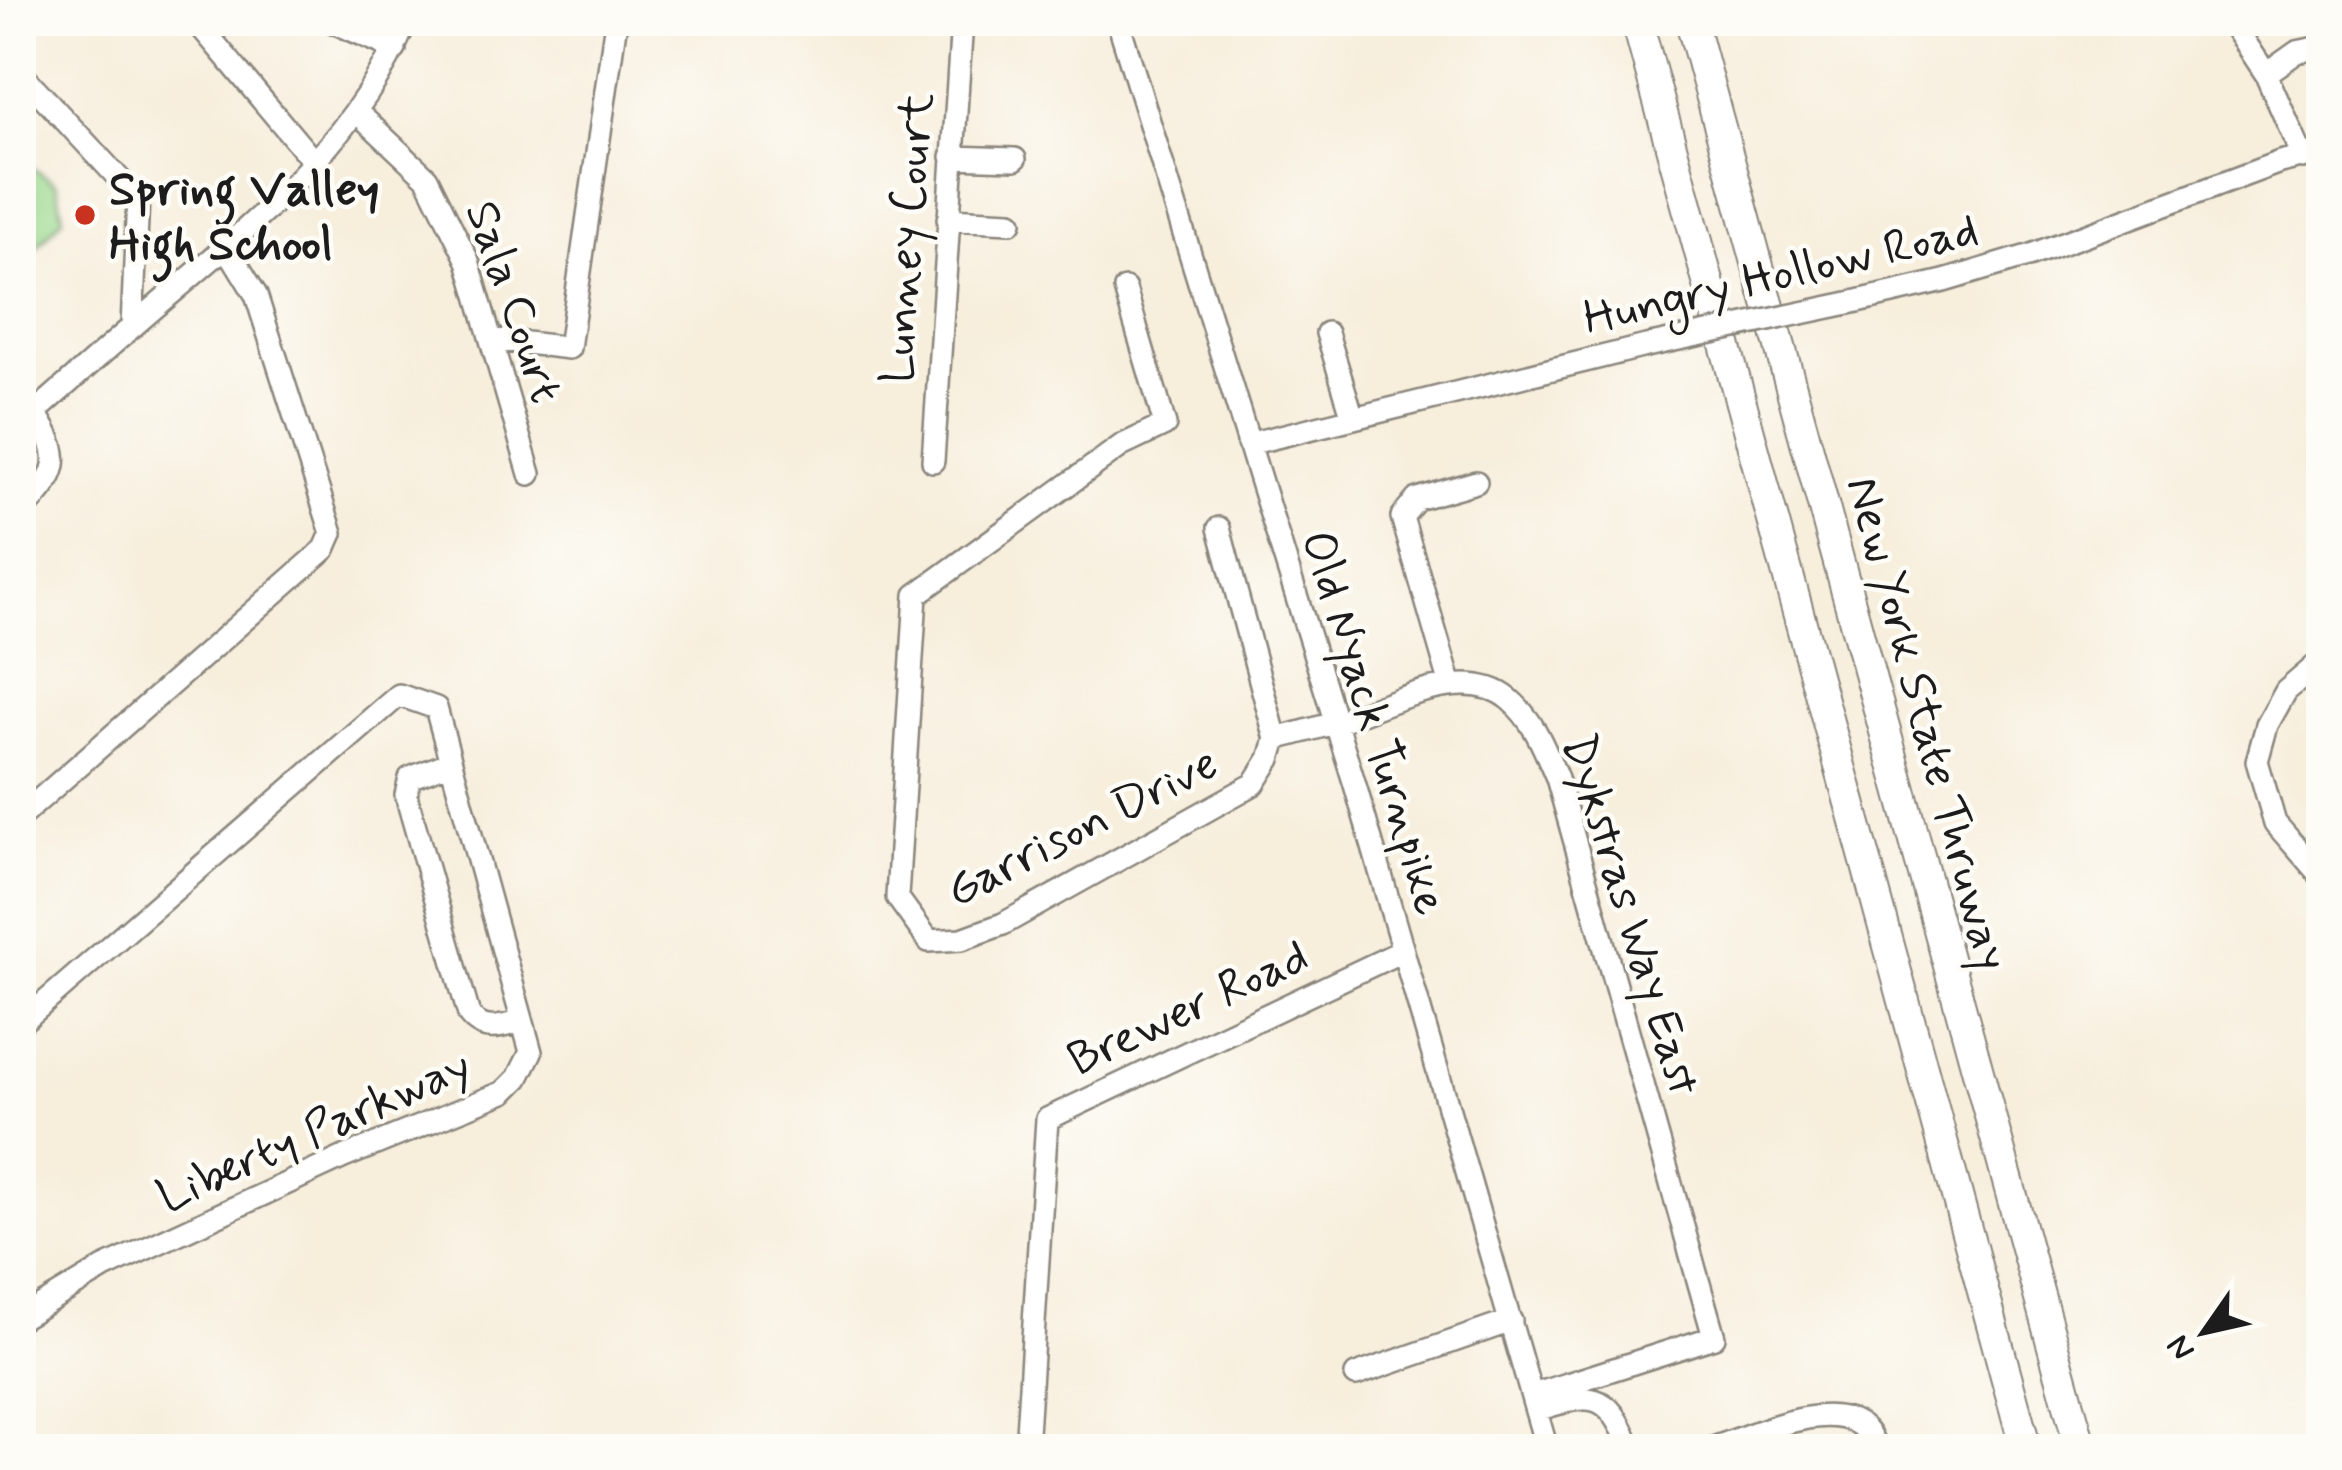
<svg xmlns="http://www.w3.org/2000/svg" width="2342" height="1470" font-family="Mynerve,sans-serif">
<rect width="100%" height="100%" fill="#fdfcf7"/>
<filter id="ink" filterUnits="userSpaceOnUse"><feTurbulence type="fractalNoise" baseFrequency=".00833" numOctaves="2"/><feDisplacementMap in="SourceGraphic" scale="24" xChannelSelector="R" yChannelSelector="G"/><feConvolveMatrix kernelMatrix="1 2 1 2 8 2 1 2 1" color-interpolation-filters="sRGB"/></filter>
<filter id="wash" filterUnits="userSpaceOnUse"><feTurbulence type="fractalNoise" baseFrequency=".004" numOctaves="4" result="noise"/><feDisplacementMap in="SourceGraphic" scale="48" xChannelSelector="R" yChannelSelector="G"/><feGaussianBlur stdDeviation="2.7" result="paint"/><feColorMatrix in="noise" values="0 0 0 0 0 0 0 0 0 0 0 0 0 0 0 0 0 1.4 0 .05"/><feComposite in="paint" operator="in"/></filter>
<g filter="url(#wash)">
<rect width="100%" height="100%" fill="#f7eedc"/>
<path fill="#9ad88d" stroke="#5b7a54" stroke-width="3" d="M 21,160 L 57,185 L 63,218 L 21,265 Z"/>
</g>
<g filter="url(#ink)">
<g fill="none" stroke-linecap="round" stroke-linejoin="round">
<g stroke="#8a857c" stroke-width="26">
<path id="minor" d="M 196,21 L 314,162
M 331,21 L 395,49
M 1118,21 L 1355,785 L 1547,1449
M 2231,21 L 2266,74 L 2303,158
M 21,73 L 138,199 L 132,326
M 2266,74 L 2297,52 L 2321,47
M 358,113 L 427,178 L 468,261 L 530,474
M 952,157 L 1015,159
M 948,219 L 1011,222
M 1125,289 L 1165,425 L 1121,446 L 916,595 L 897,897 L 929,941 L 962,939 L 1003,924 L 1254,784 L 1270,759 L 1276,739 L 1219,528
M 1849,303 L 1944,281 L 2031,255 L 2280,162 L 2321,152
M 1327,333 L 1353,418
M 492,339 L 569,348 L 616,21
M 21,425 C 67,384 113,343 160,303 C 255,222 358,140 406,21
M 1248,444 L 1646,346
M 933,461 L 962,21
M 21,513 C 59,473 66,460 35,413
M 2321,661 L 2286,691 L 2267,725 L 2257,761 L 2275,823 L 2321,876
M 1451,686 L 1402,517 L 1417,499 L 1476,482
M 1276,739 C 1297,733 1319,728 1340,721 C 1385,706 1465,663 1509,699 C 1534,720 1544,748 1557,778 L 1714,1337 L 1533,1395
M 451,762 L 410,778 L 406,795 L 469,1015 C 484,1034 501,1027 522,1021
M 21,816 L 325,549 L 332,533 L 256,295 L 226,246
M 21,1023 L 399,695 L 436,708 L 531,1052 L 518,1078 L 504,1092 L 344,1157 L 104,1268 L 21,1318
M 1356,1375 L 1511,1321
M 1536,1410 C 1592,1393 1607,1389 1631,1448
M 1026,1449 L 1047,1119 L 1402,951
M 1710,1449 C 1754,1435 1856,1383 1876,1449"/>
</g>
<g stroke="#8a857c" stroke-width="34">
<path id="highway" d="M 1637,21 L 2026,1449
M 1691,21 L 2081,1449"/>
</g>
<use href="#minor" stroke="#fff" stroke-width="21"/>
<use href="#highway" stroke="#fff" stroke-width="30"/>
<g stroke="#8a857c" stroke-width="26" stroke-linecap="butt">
<path id="minor-bridge" d="M 1646,346 L 1849,303"/>
</g>
<use href="#minor-bridge" stroke="#fff" stroke-width="21"/>
</g>
</g>
<circle fill="#c8321e" stroke="#fdfcf7" stroke-width="4.5" cx="85" cy="215" r="12"/>
<g text-anchor="middle" stroke-width="9" stroke-linejoin="round" paint-order="stroke">
<g font-size="48" font-weight="bold" fill="#1c1c1c" stroke="#fdfcf7" text-anchor="start">
<text x="109" y="204">Spring Valley<tspan x="109" dy="55">High School</tspan></text>
</g>
<g font-size="48" fill="#1c1c1c" stroke="#fdfcf7">
<text transform="translate(905 238) rotate(-86)" y="17">Lunney Court</text>
<text transform="translate(1780 272) rotate(-13)" y="17">Hungry Hollow Road</text>
<text transform="translate(516 301) rotate(71)" y="17">Sala Court</text>
<text transform="translate(1376 722) rotate(73)" y="17">Old Nyack Turnpike</text>
<text transform="translate(1929 723) rotate(75)" y="17">New York State Thruway</text>
<text transform="translate(1081 825) rotate(-27)" y="17">Garrison Drive</text>
<text transform="translate(1633 914) rotate(73)" y="17">Dykstras Way East</text>
<text transform="translate(1187 1006) rotate(-25)" y="17">Brewer Road</text>
<text transform="translate(313 1129) rotate(-24)" y="17">Liberty Parkway</text>
</g>
</g>
<rect width="2342" height="1470" fill="none" stroke="#fdfcf7" stroke-width="72"/>
<g transform="translate(2204 1332) rotate(236)" stroke="#fdfcf7" stroke-width="9" paint-order="stroke">
<path d="M0-9L21 45L0 30L-21 45Z" fill="#1c1c1c"/>
<text y="-18" font-size="33" font-weight="bold" text-anchor="middle" fill="#1c1c1c">N</text>
</g>
</svg>
